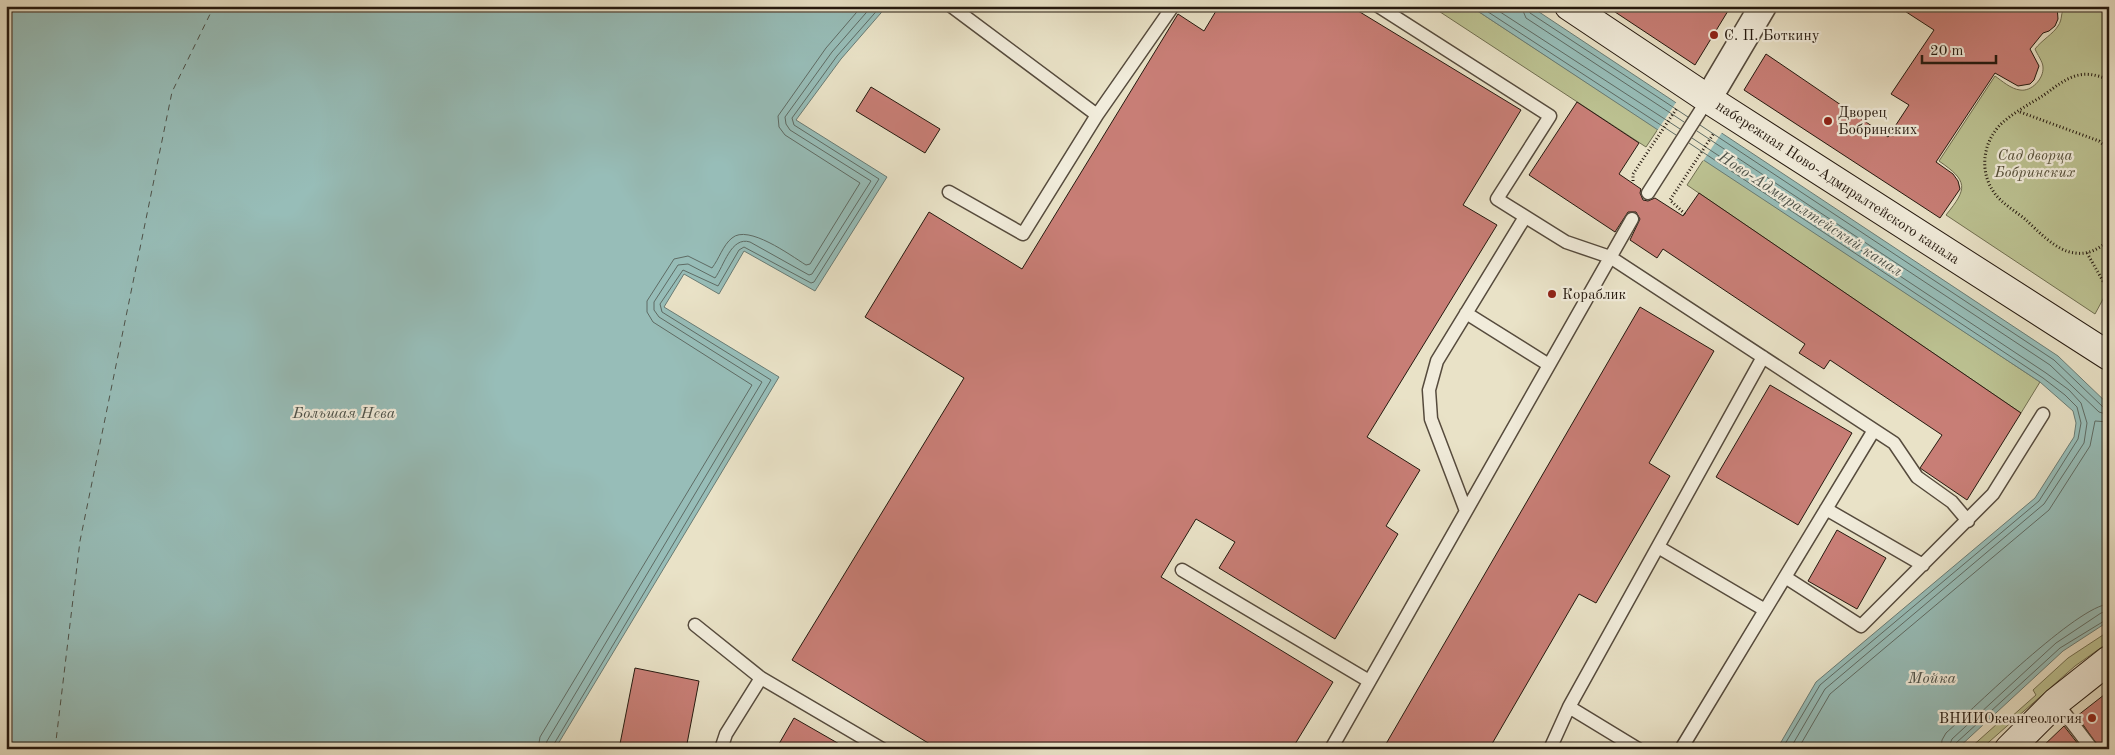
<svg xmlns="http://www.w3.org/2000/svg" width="2115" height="755" font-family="'Old Standard TT',serif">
<rect width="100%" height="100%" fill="#e9e2c7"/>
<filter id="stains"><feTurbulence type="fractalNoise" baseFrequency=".004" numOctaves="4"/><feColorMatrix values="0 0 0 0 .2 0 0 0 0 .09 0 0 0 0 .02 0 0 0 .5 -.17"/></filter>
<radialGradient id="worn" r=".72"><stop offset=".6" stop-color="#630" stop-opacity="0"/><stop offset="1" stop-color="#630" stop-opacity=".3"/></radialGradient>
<path fill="#bcc292" stroke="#706e50" d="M 1431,6 L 1470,6 L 1658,129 L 1646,147 Z
M 2065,6 L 2103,6 L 2109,11 L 2109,288 L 2095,314 L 1946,215 C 1968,188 1968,181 1939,161 L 1995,76 C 2002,81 2011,89 2020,90 C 2031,92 2044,79 2043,67 C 2043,62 2037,54 2035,49 C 2042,40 2053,34 2058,26 C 2063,19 2060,13 2065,6 Z
M 1704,159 L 2040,382 L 2021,413 L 1687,185 Z
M 2109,631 L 2109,642 L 2075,666 L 1981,749 L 1969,749 L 2007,715 L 2010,718 L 2036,695 L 2033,690 L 2068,658 Z"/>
<path fill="#97bdb8" stroke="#697b74" d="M 6,6 L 887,6 L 841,59 L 796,120 L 887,177 L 815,291 L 744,251 L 719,294 L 684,274 L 664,307 L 779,377 L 555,749 L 6,749 Z
M 1470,6 L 1530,6 L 2058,356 L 2109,405 L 2109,621 L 2063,651 L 1957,749 L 1777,749 L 1816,682 L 2035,498 L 2074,437 L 2076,423 L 2073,411 L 2040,382 Z"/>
<path fill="#e9e2c7" d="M 1677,101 L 1723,131 L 1703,161 L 1657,131 Z"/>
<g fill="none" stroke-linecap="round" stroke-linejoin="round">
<path stroke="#5e6b64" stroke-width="1" d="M 1479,6 L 1676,135
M 1491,6 L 1680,129
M 1521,6 L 1526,18 L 1684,122
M 1528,6 L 1530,13 L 1688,117
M 1700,125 L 2054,360 L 2103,407 L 2109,408
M 1697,131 L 2050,365 L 2099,412 L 2109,415
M 1692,138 L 2046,373 L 2069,390 L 2081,403 L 2087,423 L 2084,443 L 2044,504 L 1825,689 L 1790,749
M 1689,143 L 2043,378 L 2065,395 L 2077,407 L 2081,423 L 2078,439 L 2039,501 L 1820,685 L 1782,749
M 538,749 L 540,737 L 752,385 L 653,322 L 647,312 L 647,301 L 674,259 L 688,256 L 712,268 C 719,259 723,245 732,238 C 748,224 790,255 806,265 L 810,264 L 860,183 L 785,135 L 779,127 L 778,116 L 826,48 L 862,6
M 545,749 L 547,741 L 762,382 L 659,317 L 654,310 L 654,302 L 678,265 L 688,264 L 715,278 C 724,266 731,236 750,242 L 809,275 L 812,274 L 871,181 L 790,130 L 786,124 L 785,117 L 832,52 L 872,6
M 551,749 L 771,380 L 662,312 L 660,304 L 683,270 L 718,286 L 739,250 L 744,247 L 811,283 L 814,282 L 879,179 L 794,125 L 792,118 L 837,56 L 881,6
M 1798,749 L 1830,694 L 2049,510 L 2090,446 L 2095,421 L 2109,422
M 1941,749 L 1942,740 L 1946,733 C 1974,708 2078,605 2109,604
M 1948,749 L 1952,739 L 2056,643 L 2101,613 L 2109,611
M 1954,749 L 1956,743 L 2060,648 L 2109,618"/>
<path stroke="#4d524a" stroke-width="1" stroke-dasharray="6 5" stroke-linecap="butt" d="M 55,749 L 80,541 L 172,92 L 214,6"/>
</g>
<path fill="#c87e76" stroke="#25190f" d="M 1219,6 L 1350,6 L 1521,110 L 1463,205 L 1497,225 L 1367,437 L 1420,470 L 1386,526 L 1398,534 L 1335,639 L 1219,568 L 1235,542 L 1196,519 L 1161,577 L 1333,682 L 1292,749 L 938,749 L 792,660 L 964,378 L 865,317 L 929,212 L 1022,269 L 1178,14 L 1204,31 Z
M 1606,6 L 1731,6 L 1695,65 Z
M 1897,6 L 2057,6 L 2058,19 L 2055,26 L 2049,31 L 2043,33 L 2030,49 L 2039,66 L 2034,80 L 2030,84 L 2018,86 L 1995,73 L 1936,162 L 1953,174 L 1958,181 L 1960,189 L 1940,218 L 1744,90 L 1766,54 L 1888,137 L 1909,105 L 1891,94 L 1934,30 Z
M 871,87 L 940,129 L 925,153 L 856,111 Z
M 1577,102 L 1639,143 L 1619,174 L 1641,189 L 1640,193 L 1643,200 L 1648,201 L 1655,198 L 1683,216 L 1699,193 L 2021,413 L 1967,500 L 1920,468 L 1942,435 L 1830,360 L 1824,369 L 1799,353 L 1805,344 L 1663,249 L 1657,258 L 1630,240 L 1640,219 L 1636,212 L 1628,212 L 1615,232 L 1529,175 Z
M 1640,307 L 1714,351 L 1649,463 L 1670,476 L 1596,603 L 1579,594 L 1489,749 L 1383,749 Z
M 1770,385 L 1852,433 L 1798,525 L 1716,477 Z
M 1837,530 L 1886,558 L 1857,609 L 1808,581 Z
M 635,668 L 699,681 L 686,749 L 619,749 Z
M 2109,691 L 2109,749 L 2100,749 L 2077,716 Z
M 794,718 L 848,749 L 776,749 Z
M 2064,726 L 2082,749 L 2040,749 Z"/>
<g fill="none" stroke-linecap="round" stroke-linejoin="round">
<g stroke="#564b3d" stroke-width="15">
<path id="service" d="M 951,6 L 1097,115
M 1378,6 L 1550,116 L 1497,199 L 1566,242 L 1610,257 L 1894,443 L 1917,477 L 1952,502 L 1968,521
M 949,192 L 1023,234 L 1097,115 L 1173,6
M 1648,193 L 1708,99
M 1466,313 L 1549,365
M 1826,509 L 1923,565
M 1466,511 L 1431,419 L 1429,390 L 1437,361 L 1525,217
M 1658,547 L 1765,610
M 1182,570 L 1369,681
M 1785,577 L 1861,626 L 1993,494 L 2043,414
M 695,625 L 761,678 L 882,749
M 2056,702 L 2092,749
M 1569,707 L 1638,749
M 721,749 L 726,734 L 761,678
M 1331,749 L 1632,219
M 1550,749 L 1569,707 L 1763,357
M 1681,749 L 1874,430"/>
</g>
<g stroke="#564b3d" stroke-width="29">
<path id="minor" d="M 1708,99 L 1763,6"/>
</g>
<g stroke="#25190f" stroke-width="30">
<path id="secondary" d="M 1569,6 L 1708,99 L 2109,356
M 2009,749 L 2056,702 L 2109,660"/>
</g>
<path stroke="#25190f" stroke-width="3" stroke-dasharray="1 2.5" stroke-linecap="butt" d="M 2109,80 C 2080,67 2067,78 2044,95 C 2030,104 2012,113 2000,125 C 1982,144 1979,174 1996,195 C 2003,204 2015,211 2025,219 C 2038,231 2056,251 2075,253 C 2088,255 2099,249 2109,240
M 2020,112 L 2099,141 L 2109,149
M 1633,181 L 1633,174 L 1677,108
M 1685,214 L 1670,200 L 1714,133
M 2087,253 L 2103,281 L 2109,285"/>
<use href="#service" stroke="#f1ecdb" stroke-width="12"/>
<use href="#minor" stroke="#f1ecdb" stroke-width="26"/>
<use href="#secondary" stroke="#f1ecdb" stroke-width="28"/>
</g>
<g fill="#8f2418" stroke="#f1ecdb" stroke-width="2">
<circle cx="1714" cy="35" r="5"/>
<circle cx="1828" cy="121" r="5"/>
<circle cx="1552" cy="294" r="5"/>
<circle cx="2092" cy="718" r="5"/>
</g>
<g text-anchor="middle" stroke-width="4.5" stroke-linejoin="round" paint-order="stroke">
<g font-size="15" fill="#25190f" stroke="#f1ecdb" text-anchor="start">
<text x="1724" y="40">С. П. Боткину</text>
<text x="1838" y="117">Дворец<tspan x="1838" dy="17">Бобринских</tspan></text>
<text x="1562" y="299">Кораблик</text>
<text x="2082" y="723" text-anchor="end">ВНИИОкеангеология</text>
</g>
<g font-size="15" font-style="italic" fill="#524c36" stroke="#f1ecdb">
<text x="2035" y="160">Сад дворца<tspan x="2035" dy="17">Бобринских</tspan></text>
</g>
<g font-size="15" fill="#25190f" stroke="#f1ecdb">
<text transform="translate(1838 182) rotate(33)" y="5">набережная Ново-Адмиралтейского канала</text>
</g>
<g font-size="16" font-style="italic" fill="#4d524a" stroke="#f1ecdb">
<text transform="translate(1811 213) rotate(33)" y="6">Ново-Адмиралтейский канал</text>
<text x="344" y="418">Большая Нева</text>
<text x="1932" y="683">Мойка</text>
</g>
</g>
<rect width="2115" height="755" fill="none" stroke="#e9e2c7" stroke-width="25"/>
<rect x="8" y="8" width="2100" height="740" fill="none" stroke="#25190f" stroke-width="2.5"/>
<rect x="12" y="12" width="2090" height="730" fill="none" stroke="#25190f"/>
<path d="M1922 55v8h74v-8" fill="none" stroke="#25190f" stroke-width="2.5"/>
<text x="1930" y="55" font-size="15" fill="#25190f" stroke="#f1ecdb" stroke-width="4" paint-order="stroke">20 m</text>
<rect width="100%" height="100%" filter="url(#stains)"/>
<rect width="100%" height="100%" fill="url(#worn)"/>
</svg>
